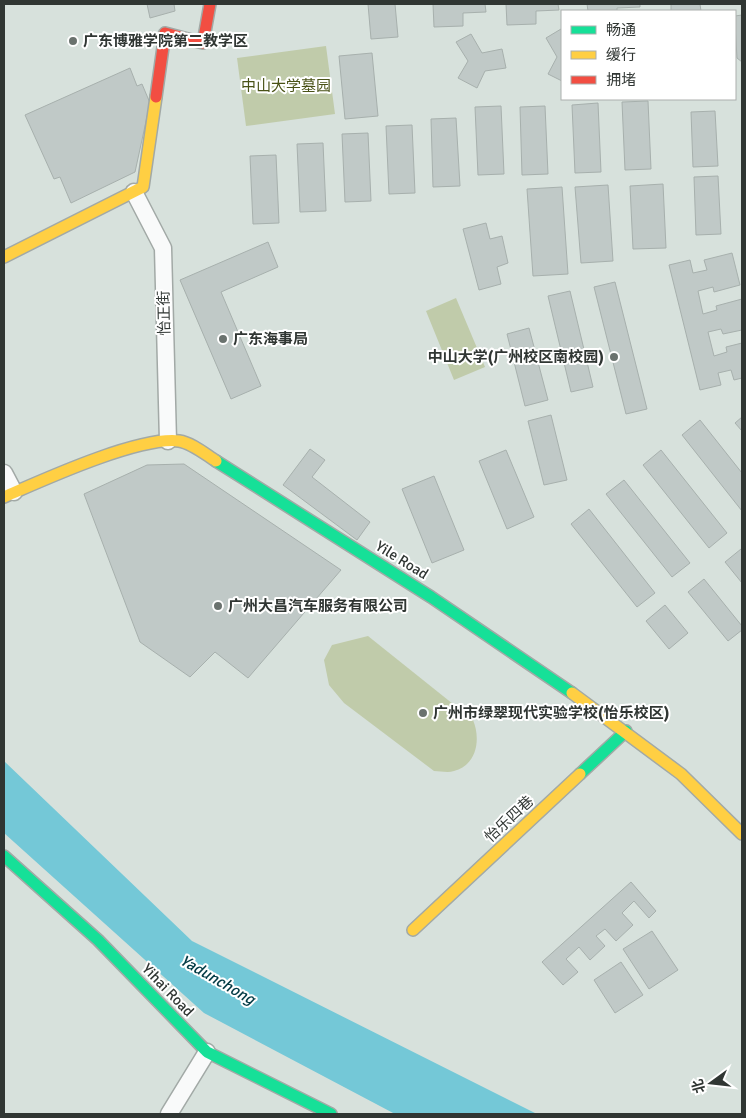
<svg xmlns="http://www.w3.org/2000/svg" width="746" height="1118" font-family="Signika,'Noto Sans SC',sans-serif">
<rect width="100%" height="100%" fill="#d7e1dc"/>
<path fill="#c0cbaa" d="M 326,46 L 335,114 L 246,126 L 237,58 Z
M 456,298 L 485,367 L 454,380 L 426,311 Z
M 368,636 L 473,720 C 481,739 477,765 454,771 C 448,773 440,771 434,771 L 344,703 L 329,685 L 324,660 L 332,645 Z"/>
<path fill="#74c8d7" d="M 4,761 L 192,941 L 537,1114 L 395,1114 L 204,1013 L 4,833 Z"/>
<path fill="#c0c9c7" stroke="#a7b0ad" d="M 147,4 L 174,4 L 175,11 L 150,18 Z
M 368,4 L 395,4 L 398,37 L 371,39 Z
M 433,4 L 485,4 L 486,12 L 463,13 L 463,26 L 434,27 Z
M 506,4 L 558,4 L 559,10 L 536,11 L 536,24 L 507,25 Z
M 587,4 L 640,4 L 640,7 L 617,8 L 617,11 L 588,11 Z
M 671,4 L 700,4 L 701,11 L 671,11 Z
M 742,15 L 742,62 L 737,58 L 735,25 L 735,16 Z
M 561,29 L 562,32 L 562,81 L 548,74 L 557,57 L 546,38 Z
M 471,34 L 482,53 L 502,49 L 506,68 L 485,71 L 477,88 L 458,78 L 468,61 L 456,42 Z
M 372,53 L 378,116 L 345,119 L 339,56 Z
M 130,68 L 137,86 L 142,84 L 150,103 L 135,172 L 71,203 L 60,177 L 54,179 L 25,115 Z
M 648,101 L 651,169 L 625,170 L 622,102 Z
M 598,103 L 601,172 L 575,173 L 572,105 Z
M 501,106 L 504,174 L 478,175 L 475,107 Z
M 545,106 L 548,174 L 522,175 L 520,107 Z
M 715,111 L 718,166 L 693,167 L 691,112 Z
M 456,118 L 460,186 L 433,187 L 431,119 Z
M 412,125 L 415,193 L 389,194 L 386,126 Z
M 368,133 L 371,201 L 345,202 L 342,134 Z
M 323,143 L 326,211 L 300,212 L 297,144 Z
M 276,155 L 279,223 L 253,224 L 250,156 Z
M 718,176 L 721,234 L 696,235 L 694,177 Z
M 663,184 L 666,248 L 633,249 L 630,186 Z
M 608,185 L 613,261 L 581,263 L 575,187 Z
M 562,187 L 568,274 L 533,276 L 527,189 Z
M 486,223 L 490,239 L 502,236 L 508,263 L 497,267 L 501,284 L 479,290 L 463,229 Z
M 268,242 L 278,267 L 221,292 L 261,386 L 231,399 L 180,280 Z
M 732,253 L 740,285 L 714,292 L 713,287 L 698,291 L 703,314 L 717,310 L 716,306 L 742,299 L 742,330 L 723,334 L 721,329 L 708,332 L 714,356 L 727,352 L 726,347 L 742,343 L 742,378 L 734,380 L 731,370 L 718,373 L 721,385 L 700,390 L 669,265 L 690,260 L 693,273 L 707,270 L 704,260 Z
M 615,282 L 647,409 L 626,414 L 594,287 Z
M 570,291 L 593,387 L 571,392 L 548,296 Z
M 529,328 L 548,400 L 525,406 L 507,334 Z
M 551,415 L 567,480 L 544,485 L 528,421 Z
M 742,417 L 742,431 L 735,423 Z
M 700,420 L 742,473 L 742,511 L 682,435 Z
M 310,449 L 325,460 L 312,477 L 370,522 L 357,540 L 283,485 Z
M 506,450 L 534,517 L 507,529 L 479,461 Z
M 661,450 L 727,533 L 709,548 L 643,465 Z
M 184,464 L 341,570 L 248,678 L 215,652 L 190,677 L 140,642 L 84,494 L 147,465 Z
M 434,476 L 464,550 L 432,563 L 402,489 Z
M 624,480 L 690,563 L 672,577 L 606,494 Z
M 589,509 L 655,593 L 637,607 L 571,524 Z
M 741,549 L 742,550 L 742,583 L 725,562 Z
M 704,579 L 742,626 L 742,630 L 728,641 L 688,592 Z
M 665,605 L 688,633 L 669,649 L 646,621 Z
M 631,882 L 656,911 L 649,918 L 634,901 L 622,913 L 633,925 L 616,941 L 605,929 L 596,936 L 605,946 L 590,960 L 579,947 L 566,959 L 578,972 L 563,985 L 542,962 Z
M 652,931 L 678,970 L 649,989 L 623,949 Z
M 621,962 L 643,995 L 615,1013 L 594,980 Z"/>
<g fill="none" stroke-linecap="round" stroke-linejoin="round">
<g stroke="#a2a9a6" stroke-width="19">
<path id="street" d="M 134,192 L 163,248 L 168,441
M 4,473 L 14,492
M 169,1114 L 207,1052"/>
</g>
<g stroke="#a2a9a6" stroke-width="14">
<path id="fast" d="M 216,461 L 431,597 L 572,693
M 580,774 L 626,731
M 4,856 L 98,940 L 207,1052 L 331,1114"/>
</g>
<g stroke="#a2a9a6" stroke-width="14">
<path id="slow" d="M 4,257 L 143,187 L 156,97
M 4,497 C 43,480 139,436 179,441 C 192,443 205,454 216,461
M 572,693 L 681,774 L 742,834
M 413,930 L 580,774"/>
</g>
<g stroke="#a2a9a6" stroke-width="14">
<path id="jam" d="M 156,97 L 165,33 L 203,43 L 210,4"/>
</g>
<use href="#street" stroke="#f9fafa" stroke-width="16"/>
<use href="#fast" stroke="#16e098" stroke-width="11"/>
<use href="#slow" stroke="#ffcf43" stroke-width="11"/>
<use href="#jam" stroke="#f24e42" stroke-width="11"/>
</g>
<g fill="#6a726e" stroke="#fff" stroke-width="2">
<circle cx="73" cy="41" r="5"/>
<circle cx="223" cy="339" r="5"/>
<circle cx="614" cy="357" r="5"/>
<circle cx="218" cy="606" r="5"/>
<circle cx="423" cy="713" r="5"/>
</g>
<g text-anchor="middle" stroke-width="4" stroke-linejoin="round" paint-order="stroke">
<g font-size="15" font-weight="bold" fill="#303633" stroke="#fff" text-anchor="start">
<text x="83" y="46">广东博雅学院第二教学区</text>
<text x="233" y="344">广东海事局</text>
<text x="604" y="362" text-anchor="end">中山大学(广州校区南校园)</text>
<text x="228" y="611">广州大昌汽车服务有限公司</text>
<text x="433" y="718">广州市绿翠现代实验学校(怡乐校区)</text>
</g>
<g font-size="15" fill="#495216" stroke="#fff">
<text x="286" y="91">中山大学墓园</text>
</g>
<g font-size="15" fill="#303633" stroke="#fff">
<text transform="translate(164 313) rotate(-91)" y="5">怡正街</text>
<text transform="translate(402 560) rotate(32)" y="5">Yile Road</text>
<text transform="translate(509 819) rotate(-43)" y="5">怡乐四巷</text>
<text transform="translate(168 990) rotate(46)" y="5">Yihai Road</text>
</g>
<g font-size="16" font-style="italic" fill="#033b45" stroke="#fff">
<text transform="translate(218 979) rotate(30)" y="6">Yadunchong</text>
</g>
</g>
<rect width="746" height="1118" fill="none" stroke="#303633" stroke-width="10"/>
<rect x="561" y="10" width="175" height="90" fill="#ffffff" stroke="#acafad"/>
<rect x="571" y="26" width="25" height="8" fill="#16e098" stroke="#acafad"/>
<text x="606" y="35" font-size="15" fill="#303633">畅通</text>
<rect x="571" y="51" width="25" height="8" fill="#ffcf43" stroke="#acafad"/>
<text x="606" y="60" font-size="15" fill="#303633">缓行</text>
<rect x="571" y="76" width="25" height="8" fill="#f24e42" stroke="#acafad"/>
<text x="606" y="85" font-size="15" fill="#303633">拥堵</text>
<g transform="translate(711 1083) rotate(255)" stroke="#ffffff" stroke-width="4" paint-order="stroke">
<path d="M0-4L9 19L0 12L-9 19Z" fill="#303633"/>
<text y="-8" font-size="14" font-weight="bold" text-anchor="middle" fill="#303633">北</text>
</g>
</svg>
